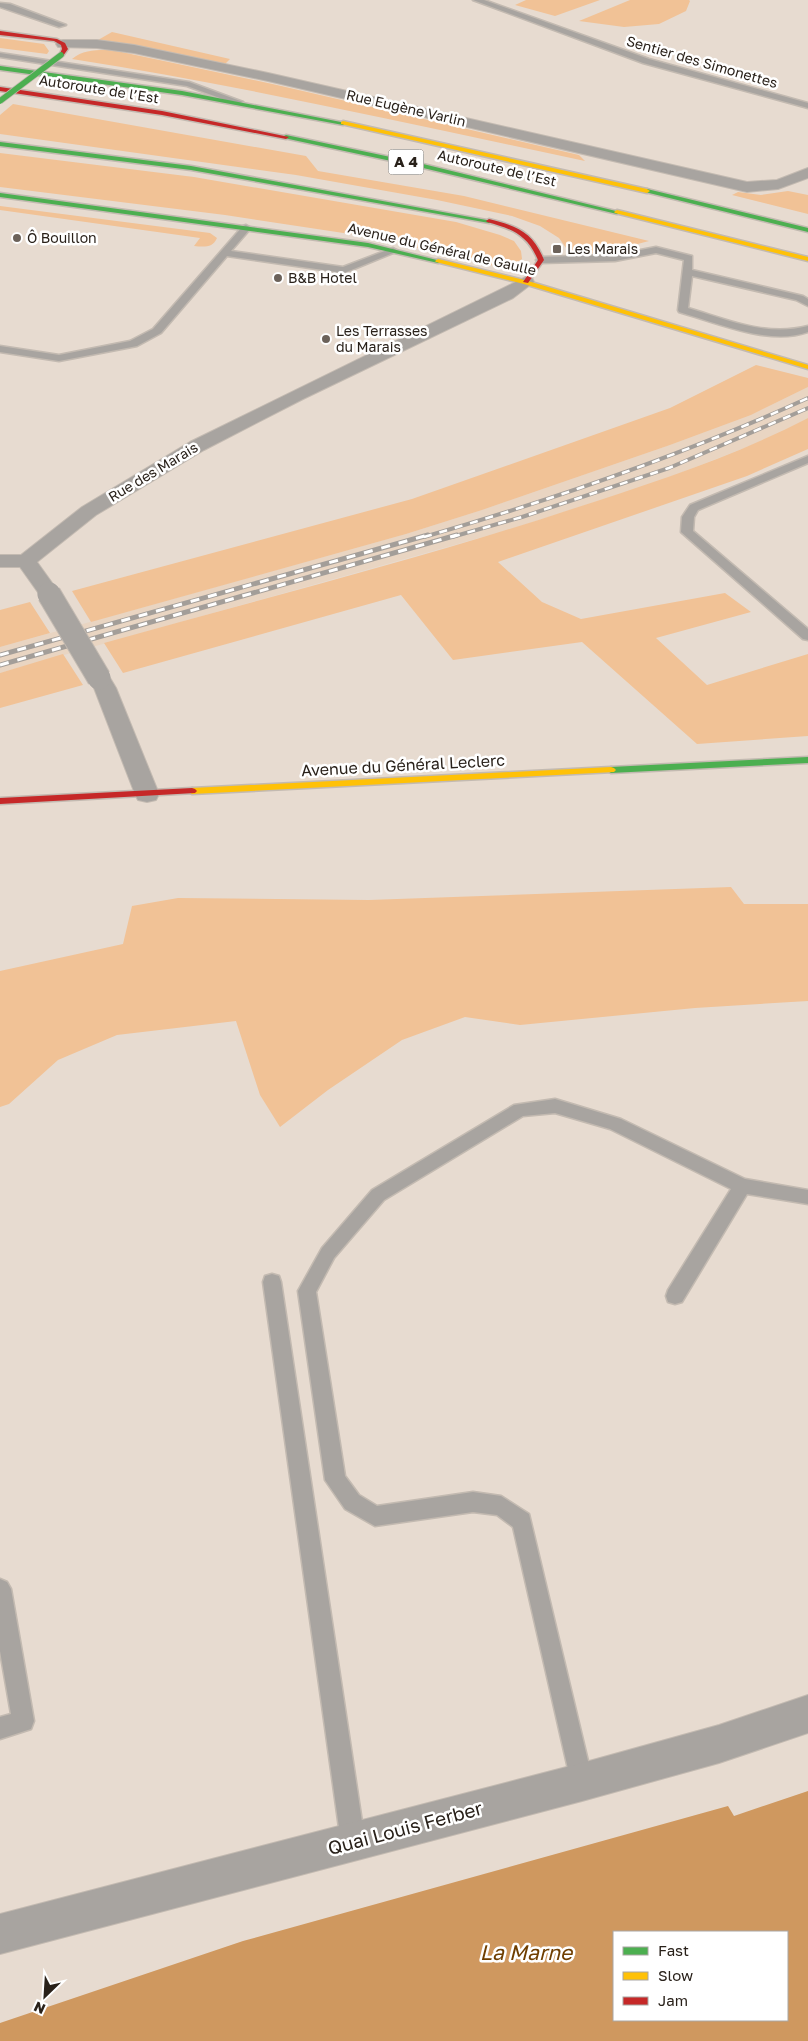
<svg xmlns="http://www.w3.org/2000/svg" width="808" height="2041" font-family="'Golos Text',sans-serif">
<rect width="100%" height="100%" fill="#e7dbd0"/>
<path fill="#e9d5c2" d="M 808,387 L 808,418 L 775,436 L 657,482 L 511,529 L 0,673 L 0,647 L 406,534 L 482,510 L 670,445 L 751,415 Z"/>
<path fill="#f1c296" d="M 526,0 L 600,0 L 555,16 L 515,5 Z
M 630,0 L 689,0 L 690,1 L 686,11 L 659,24 L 624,27 L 579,21 Z
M 112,32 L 230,59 L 225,64 L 150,48 L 98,40 Z
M 0,38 L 44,44 L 49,51 L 47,54 L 0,48 Z
M 112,50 L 277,85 L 579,155 L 585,161 C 415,125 245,86 72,59 C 84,49 97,50 112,50 Z
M 13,104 L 306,156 L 318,171 L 464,196 L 649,241 L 607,252 L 571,255 L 559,238 L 540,226 L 512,216 L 437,200 L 296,175 L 0,134 L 0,115 Z
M 0,153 L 194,177 L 456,222 L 500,235 L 514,241 L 521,251 L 522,259 L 507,269 L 370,237 L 225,215 L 0,187 Z
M 788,191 L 808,195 L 808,214 L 732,195 L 738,192 L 761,195 Z
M 0,206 L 210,233 L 217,238 C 213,248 204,247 194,246 L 200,238 L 0,210 Z
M 756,365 L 808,378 L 808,387 L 751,415 L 670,445 L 482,510 L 406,534 L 91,622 L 72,591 L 412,499 L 670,408 Z
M 808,418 L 808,449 L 747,476 L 498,562 L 542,602 L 581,619 L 725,593 L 751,612 L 656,638 L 707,685 L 808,654 L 808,736 L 697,744 L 582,642 L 453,660 L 401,595 L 123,673 L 104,643 C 260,599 418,560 572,509 C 652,483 733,457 808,418 Z
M 30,602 L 50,633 L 0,647 L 0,610 Z
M 63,654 L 83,685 L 0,708 L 0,673 Z
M 731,887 L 744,904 L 808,904 L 808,1001 L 695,1008 L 520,1025 L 465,1017 L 402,1040 L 328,1090 L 280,1127 L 260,1095 L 236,1021 L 117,1035 L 58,1060 L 9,1104 L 0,1107 L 0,971 L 123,944 L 132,906 L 178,898 L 369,900 Z"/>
<path fill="#cf985f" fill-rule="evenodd" d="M 808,1791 L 808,2041 L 0,2041 L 0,2023 L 243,1941 L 728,1806 L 734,1816 ZM 614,1932 L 787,1932 L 787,2020 L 614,2020 Z"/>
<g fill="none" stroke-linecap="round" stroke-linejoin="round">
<g stroke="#c3bab1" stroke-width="3">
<path id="lane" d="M 473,0 L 484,0 L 649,59 L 808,103 L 808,108 L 643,63 Z
M 0,3 L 10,4 L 66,25 L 59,27 L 0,7 Z
M 0,53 L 189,82 L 243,102 L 236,104 L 187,86 L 0,57 Z
M 246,225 L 251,228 L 231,251 L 343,267 L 390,249 L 393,248 L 398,251 L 344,273 L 227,256 L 161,333 L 137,346 L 59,361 L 0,352 L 0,346 L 59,355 L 130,341 L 153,329 L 243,226 Z
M 656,247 L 692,256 L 692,270 L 803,296 L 808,299 L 808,306 L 796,300 L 692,276 L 688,308 C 729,320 766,337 808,326 L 808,332 C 770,346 717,323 679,312 L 678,310 L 684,260 L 656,253 L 615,261 L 541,263 L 536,260 L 541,257 L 615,255 Z
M 808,456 L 808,463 L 698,510 L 694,517 L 693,531 L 808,629 L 808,640 L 803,639 L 681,532 L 682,517 L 690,505 Z
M 555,1099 L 621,1119 L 745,1179 L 808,1190 L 808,1204 L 747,1194 L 682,1302 L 675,1304 L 668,1302 L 666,1296 L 668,1290 L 731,1189 L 610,1129 L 555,1113 L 523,1116 L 384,1200 L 334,1258 L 316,1292 L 345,1476 L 359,1495 L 377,1506 L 473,1492 L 501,1496 L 529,1514 L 593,1782 L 590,1790 L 582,1793 L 574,1790 L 571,1782 L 513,1527 L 497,1515 L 473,1512 L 375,1526 L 345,1509 L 325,1480 L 298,1291 L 322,1248 L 372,1190 L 514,1105 Z
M 272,1274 L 279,1276 L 281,1282 L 365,1842 L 361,1850 L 353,1854 L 345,1850 L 341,1842 L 263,1282 L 265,1276 Z
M 0,1579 L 7,1582 L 11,1589 L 34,1721 L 31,1729 L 0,1739 L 0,1717 L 11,1714 L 0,1651 Z"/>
</g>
<g stroke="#c3bab1" stroke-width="2">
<path id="street" d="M 63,40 L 97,40 L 134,45 L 268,73 L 747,182 L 777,180 L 808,168 L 808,178 L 778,189 L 747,192 L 268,81 L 134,53 L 97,48 L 58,47 L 56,44 L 58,41 Z
M 526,277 L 532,278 L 534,282 L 513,298 L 303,399 L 204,450 L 96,515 L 37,562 L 60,594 L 56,598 L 49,600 L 42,598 L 20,567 L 0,567 L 0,555 L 21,555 L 82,507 L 190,442 Z
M 99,671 L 107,673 L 116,688 L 159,794 L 156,800 L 147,802 L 138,800 L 135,794 L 94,688 L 88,678 L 91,673 Z
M 808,1695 L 808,1733 L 719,1763 L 582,1801 L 0,1954 L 0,1914 L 582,1763 L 719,1725 Z"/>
</g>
<g stroke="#c3bab1" stroke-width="3">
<path id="fast" d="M 0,66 L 182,91 L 346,123 L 343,125 L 182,95 L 0,70 Z
M 286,135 L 419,163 L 620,212 L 617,214 L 419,167 L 284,138 L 284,136 Z
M 0,142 L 191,166 L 492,221 L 489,223 L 191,170 L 0,146 Z
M 647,189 L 808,228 L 808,232 L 645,192 L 645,190 Z
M 0,193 L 368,243 L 441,261 L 438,263 L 368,247 L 0,197 Z
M 808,757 L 808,763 L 611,773 L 606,770 L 611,767 Z"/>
</g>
<g stroke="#c3bab1" stroke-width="3">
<path id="slow" d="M 343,121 L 647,189 L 650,191 L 647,193 L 341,124 L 341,122 Z
M 617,210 L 808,257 L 808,261 L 615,213 L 614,212 Z
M 438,259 L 528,281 L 808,365 L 808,369 L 524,284 L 436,262 L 435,261 Z
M 611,767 L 614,768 L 616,770 L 614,772 L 192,794 L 187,791 L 192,788 Z"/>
</g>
<g stroke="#c3bab1" stroke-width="3">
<path id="jam" d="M 0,31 L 57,39 L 65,43 L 68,49 L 63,56 L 59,56 L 62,49 L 61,45 L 54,41 L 0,35 Z
M 0,87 L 162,111 L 289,137 L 286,139 L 162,115 L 0,91 Z
M 489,219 C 517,226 533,232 544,260 L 528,283 L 523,282 L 538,260 C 527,234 512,229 487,222 L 486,221 Z
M 192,788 L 195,789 L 197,791 L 195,793 L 0,804 L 0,798 Z"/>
</g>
<use href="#lane" fill="#a8a4a0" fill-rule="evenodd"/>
<use href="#street" fill="#a8a4a0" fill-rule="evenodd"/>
<use href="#fast" fill="#4caf50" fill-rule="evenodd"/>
<use href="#slow" fill="#ffc107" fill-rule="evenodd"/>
<use href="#jam" fill="#c62828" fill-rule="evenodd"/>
<g stroke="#a39e99" stroke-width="4">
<path id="rail-far1" d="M 424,537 C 555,499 683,455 808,398
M 452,537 L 522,517 L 669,468 L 808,408"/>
</g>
<g stroke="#a39e99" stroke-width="5">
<path id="rail" d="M 0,655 L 428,535
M 0,665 L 457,535"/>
</g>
<use href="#rail-far1" stroke="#fff" stroke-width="2.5" stroke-dasharray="8" stroke-linecap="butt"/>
<use href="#rail" stroke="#fff" stroke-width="3" stroke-dasharray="9" stroke-linecap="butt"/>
<g stroke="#c3bab1" stroke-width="25" stroke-linecap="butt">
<path id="street-bridge" d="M 49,594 L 99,678"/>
</g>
<g stroke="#c3bab1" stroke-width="7" stroke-linecap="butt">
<path id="fast-bridge" d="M 0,101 L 61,55"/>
</g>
<use href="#street-bridge" stroke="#a8a4a0" stroke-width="23"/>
<use href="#fast-bridge" stroke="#4caf50" stroke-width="5.5"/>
</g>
<g fill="#6c625a" stroke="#fff" stroke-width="2">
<circle cx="17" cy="238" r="5"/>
<rect x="552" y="244" width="10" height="10" rx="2.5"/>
<circle cx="278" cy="278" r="5"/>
<circle cx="326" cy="339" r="5"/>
</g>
<g text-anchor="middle" stroke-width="5" stroke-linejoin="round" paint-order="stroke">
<g font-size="14" fill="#29211a" stroke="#fff">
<text transform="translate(702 62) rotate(16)" y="5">Sentier des Simonettes</text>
<text transform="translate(99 89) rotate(9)" y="5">Autoroute de l’Est</text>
<text transform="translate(406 108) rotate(13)" y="5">Rue Eugène Varlin</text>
<text transform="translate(497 168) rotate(13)" y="5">Autoroute de l’Est</text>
<text transform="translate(442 249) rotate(13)" y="5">Avenue du Général de Gaulle</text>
<text transform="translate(153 472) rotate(-31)" y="5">Rue des Marais</text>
</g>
<g font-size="14" fill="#29211a" stroke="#fff" text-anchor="start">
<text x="27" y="243">Ô Bouillon</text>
<text x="567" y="254">Les Marais</text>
<text x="288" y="283">B&amp;B Hotel</text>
<text x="336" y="336">Les Terrasses<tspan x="336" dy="16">du Marais</tspan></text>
</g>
<rect fill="#fff" stroke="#69645f" stroke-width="1" x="388.5" y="149.5" width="35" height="25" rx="4"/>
<g font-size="15" font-weight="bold" fill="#29211a">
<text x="406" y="167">A 4</text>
</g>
<g font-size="16" fill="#29211a" stroke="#fff">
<text transform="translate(403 765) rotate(-3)" y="6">Avenue du Général Leclerc</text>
</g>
<g font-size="19" fill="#29211a" stroke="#fff">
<text transform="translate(405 1828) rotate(-15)" y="7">Quai Louis Ferber</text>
</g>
<g font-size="21" font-style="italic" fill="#6f3e00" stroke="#fff">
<text x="526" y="1960">La Marne</text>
</g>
</g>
<rect x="613" y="1931" width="175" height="90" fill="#ffffff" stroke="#a9a6a3"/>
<rect x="623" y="1947" width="25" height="8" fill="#4caf50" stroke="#a9a6a3"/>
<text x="658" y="1956" font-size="15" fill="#29211a">Fast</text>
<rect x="623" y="1972" width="25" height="8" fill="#ffc107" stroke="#a9a6a3"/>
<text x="658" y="1981" font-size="15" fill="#29211a">Slow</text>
<rect x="623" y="1997" width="25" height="8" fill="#c62828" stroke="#a9a6a3"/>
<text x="658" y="2006" font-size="15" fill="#29211a">Jam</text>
<g transform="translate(45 1996) rotate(205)" stroke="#ffffff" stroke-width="4" paint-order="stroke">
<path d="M0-4L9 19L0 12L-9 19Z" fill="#29211a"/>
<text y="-8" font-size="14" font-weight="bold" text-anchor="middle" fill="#29211a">N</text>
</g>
</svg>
